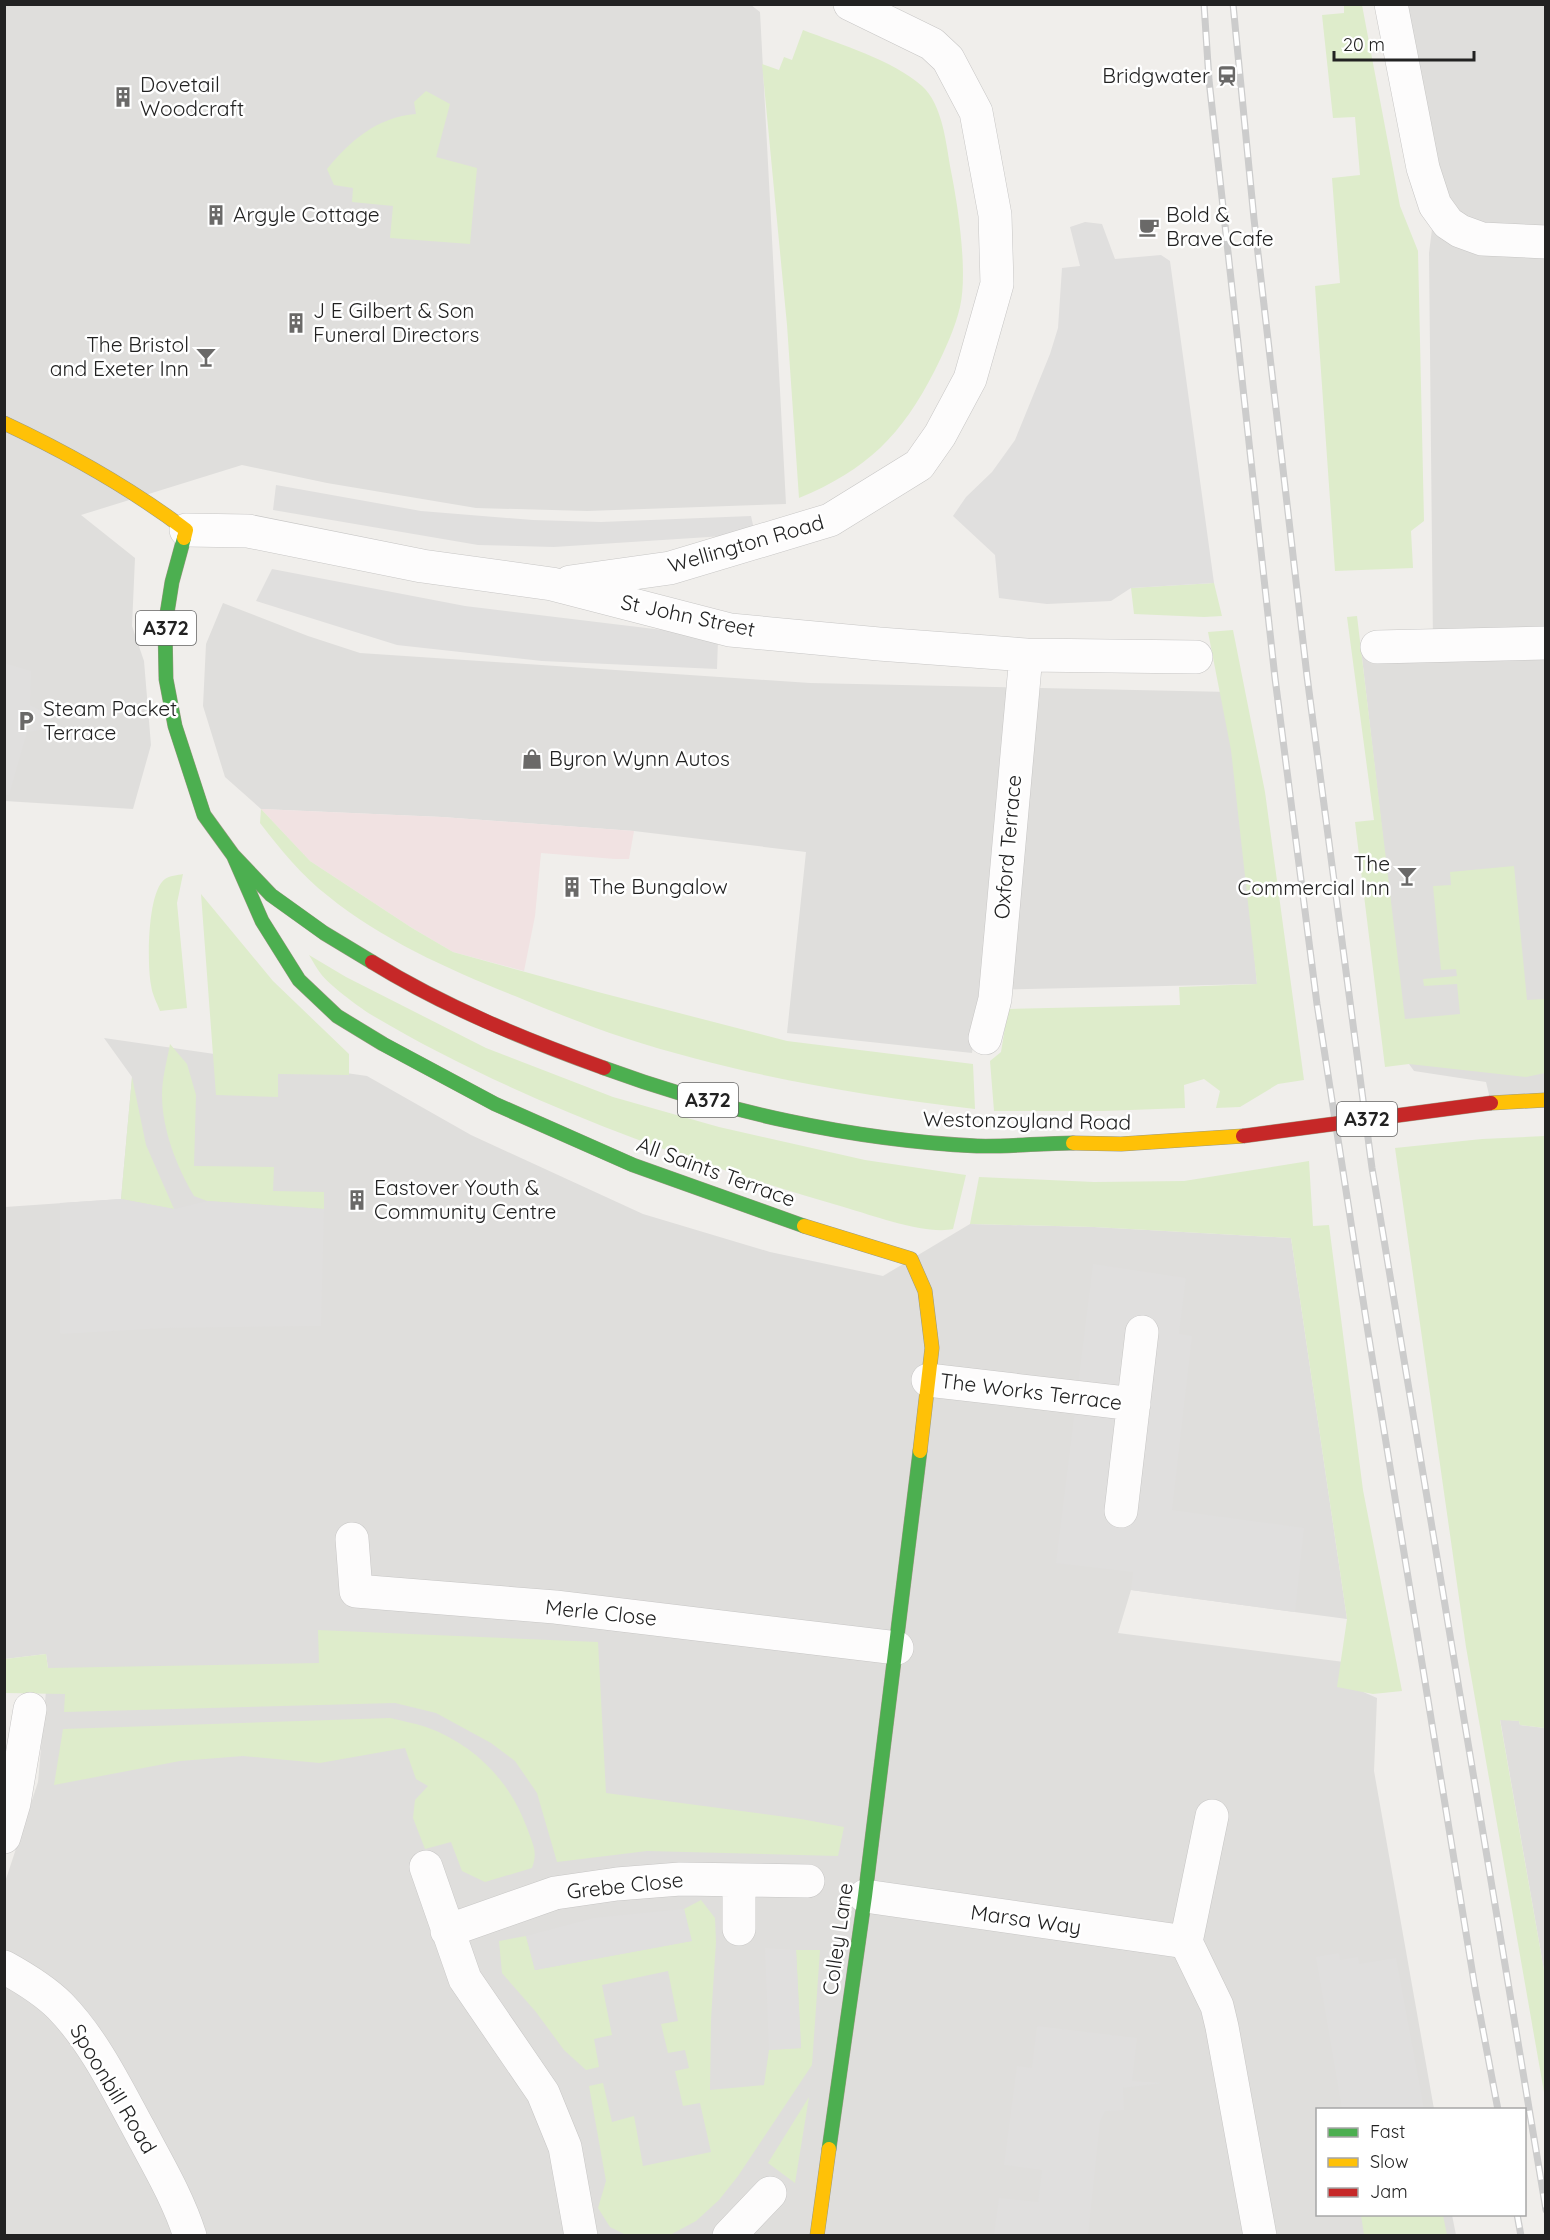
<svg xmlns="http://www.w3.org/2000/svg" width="1550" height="2240" font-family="Quicksand,sans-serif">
<rect width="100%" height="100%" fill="#f0eeeb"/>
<path fill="#dfdedc" d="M 4,5 L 751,5 L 760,12 L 786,504 L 587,511 L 476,508 L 327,483 L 242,465 L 81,515 L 135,558 L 132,626 L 144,661 L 151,745 L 133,809 L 5,801 Z
M 1391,5 L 1545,5 L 1545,1100 L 1491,1103 L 1486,1082 L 1414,1071 L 1409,1064 L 1361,649 L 1433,644 L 1429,253 L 1435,205 Z
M 223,603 L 308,636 L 360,653 L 810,683 L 1230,692 L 1257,984 L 980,990 L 972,1053 L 787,1033 L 806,852 L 634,831 L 442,817 L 261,809 L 225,777 L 203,706 L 206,644 Z
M 104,1038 L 367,1076 L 471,1135 L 643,1214 L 770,1252 L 883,1276 L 970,1224 L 1094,1227 L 1291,1238 L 1347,1619 L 1131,1590 L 1118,1633 L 1344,1662 L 1343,1683 L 1377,1698 L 1374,1771 L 1434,2109 L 1318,2110 L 1318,2214 L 1452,2215 L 1456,2235 L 5,2236 L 5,1882 L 38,1782 L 48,1668 L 46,1654 L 5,1659 L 5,1207 L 121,1199 L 132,1077 Z
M 1500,1719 L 1519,1721 L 1520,1725 L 1545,1728 L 1545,1976 Z"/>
<path fill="#f1e2e2" d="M 261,809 L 442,817 L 634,831 L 629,859 L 615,859 L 541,853 L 535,916 L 524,971 L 453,952 L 412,928 L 310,861 Z"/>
<path fill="#deeccb" d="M 1344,5 L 1362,5 L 1400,206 L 1418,251 L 1424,521 L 1411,531 L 1413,568 L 1335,571 L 1315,286 L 1340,283 L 1332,178 L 1360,175 L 1355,117 L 1333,118 L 1322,15 L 1344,13 Z
M 803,30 C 839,44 893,60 922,86 C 943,105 946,144 951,171 C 958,206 968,272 960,307 C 955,328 945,350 935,370 C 902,435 867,470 799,498 L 787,325 L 762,64 L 779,70 L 784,57 L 792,60 Z
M 426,91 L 450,104 L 436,157 L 477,168 L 470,244 L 390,238 L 393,206 L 352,202 L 353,188 L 334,185 L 327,169 C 350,141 377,117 416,114 L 414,102 Z
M 1214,583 L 1222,616 L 1204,617 L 1134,614 L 1131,588 Z
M 1357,616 L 1405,1019 L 1460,1014 L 1457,984 L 1424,986 L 1423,979 L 1457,976 L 1456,969 L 1441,970 L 1433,886 L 1451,885 L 1450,872 L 1514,866 L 1527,1000 L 1545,999 L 1545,1073 L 1526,1077 L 1409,1064 L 1385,1067 L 1355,822 L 1374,820 L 1347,617 Z
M 1233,630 L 1265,792 L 1304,1080 L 1278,1084 L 1240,1107 L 1216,1108 L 1220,1091 L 1204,1079 L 1184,1085 L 1185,1108 L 1103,1111 L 994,1111 L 990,1061 L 1001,1052 L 1008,1009 L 1180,1005 L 1179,987 L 1257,984 L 1231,750 L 1208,632 Z
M 261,809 L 310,861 L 412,928 L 453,952 L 598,992 L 787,1041 L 973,1064 L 975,1109 C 857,1095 739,1075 625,1038 C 588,1026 551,1011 515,996 C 450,970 382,940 328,896 C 302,876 280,849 260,823 Z
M 183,874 L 177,903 L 187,1008 L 160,1011 C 157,1003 152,994 151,985 C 147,964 147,892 165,879 C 169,876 178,875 183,874 Z
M 201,894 L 273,981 L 349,1054 L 349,1075 L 278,1074 L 278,1097 L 216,1095 Z
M 309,955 L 346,977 L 486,1048 L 613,1097 L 719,1127 L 865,1160 L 966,1175 L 953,1229 C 927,1235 874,1216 847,1208 C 685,1161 516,1101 370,1014 C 359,1007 328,984 321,974 C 316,968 313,961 309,955 Z
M 170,1044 L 187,1064 L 196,1095 L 194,1166 L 274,1167 L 273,1191 L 324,1192 L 324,1209 L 207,1201 L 194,1196 C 177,1167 162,1130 162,1095 C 162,1078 167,1061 170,1044 Z
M 132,1077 L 146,1145 L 174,1209 L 121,1199 Z
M 1545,1136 L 1545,1728 L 1520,1725 L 1519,1721 L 1500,1720 L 1545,1976 L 1545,2098 L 1466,1647 L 1395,1148 L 1482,1139 Z
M 1309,1161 L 1313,1226 L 1329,1225 L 1363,1490 L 1402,1691 L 1373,1694 L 1337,1687 L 1347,1619 L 1291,1238 L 1094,1227 L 970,1224 L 979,1177 L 1094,1182 L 1184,1181 Z
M 318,1630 L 598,1642 L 606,1793 L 801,1819 L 844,1827 L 838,1856 L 647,1851 L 557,1862 L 537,1793 L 515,1761 L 491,1743 L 436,1713 L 395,1703 L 64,1712 L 65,1694 L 5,1693 L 5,1659 L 46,1654 L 48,1668 L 319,1663 Z
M 390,1718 C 402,1721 414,1723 426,1727 C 474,1744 510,1781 527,1828 C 533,1845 538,1851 532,1868 L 485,1882 L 462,1871 L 451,1842 L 425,1849 L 413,1818 L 415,1800 L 428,1786 L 416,1779 L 405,1748 L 320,1763 L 243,1756 L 180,1761 L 54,1785 L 63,1729 Z
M 701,1900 L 715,1918 L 716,1942 L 711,2019 L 710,2090 L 764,2085 L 769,2050 L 801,2048 L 796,1950 L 820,1950 L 812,2065 L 738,2176 L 719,2200 L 696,2221 L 670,2235 L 626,2235 L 610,2227 L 598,2208 L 606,2181 L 589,2086 L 603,2083 L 612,2122 L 634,2116 L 643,2166 L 711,2152 L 700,2103 L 683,2106 L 675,2071 L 689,2068 L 685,2050 L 668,2053 L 661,2024 L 678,2021 L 668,1971 L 602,1985 L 612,2035 L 594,2039 L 599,2067 L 586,2070 L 564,2050 L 536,2012 L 502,1973 L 499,1941 L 526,1936 L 535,1970 L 691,1941 L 684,1909 Z
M 809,2097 L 795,2183 L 768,2163 Z
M 1361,2215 L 1443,2215 L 1447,2235 L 1364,2235 Z"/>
<path fill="#e0dfde" d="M 1085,222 L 1102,224 L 1115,259 L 1161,255 L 1170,261 L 1214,583 L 1131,588 L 1111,601 L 1047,604 L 999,598 L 995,555 L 953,516 L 966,497 L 992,472 L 1015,440 L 1050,354 L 1058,328 L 1062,268 L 1080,266 L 1070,227 Z
M 276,485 L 421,511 L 533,520 L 601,522 L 751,516 L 755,534 L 554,547 L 478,545 L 273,510 Z
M 272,569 L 465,606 L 671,631 L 718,640 L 717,669 L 542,661 L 397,645 L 256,601 Z
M 4,663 L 31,671 L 30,705 L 47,713 L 47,729 L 27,732 L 9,795 L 4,795 Z
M 121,1199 L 174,1209 L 207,1201 L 324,1209 L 321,1326 L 166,1328 L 60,1334 L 60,1203 Z
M 1093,1264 L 1186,1278 L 1179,1334 L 1192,1336 L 1172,1510 L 1304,1528 L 1295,1612 L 1131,1590 L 1133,1572 L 1056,1563 Z
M 684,1909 L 692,1941 L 535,1970 L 526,1936 L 594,1918 Z
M 765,1948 L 796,1950 L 801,2048 L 769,2050 Z
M 1339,1953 L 1340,1960 L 1358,1957 L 1359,1964 L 1396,1958 L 1424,2109 L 1342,2109 L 1316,1957 Z
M 1037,2026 L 1137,2038 L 1132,2081 L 1163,2083 L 1123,2088 L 1124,2110 L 1105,2111 L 1100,2121 L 1088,2235 L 994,2235 L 999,2198 L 1038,2202 L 1042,2170 L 1004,2165 L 1017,2066 L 1032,2068 Z"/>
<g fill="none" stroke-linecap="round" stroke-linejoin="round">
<g stroke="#c7c6c5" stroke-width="34">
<path id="street" d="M 1391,4 L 1423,168 L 1435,205 L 1448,223 L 1460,231 L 1482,239 L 1546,242
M 186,530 L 248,531 L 422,566 L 552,584 L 730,630 L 879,644 L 1026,655 L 1196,657
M 570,582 L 670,568 L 830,520 L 919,465 L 940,435 L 970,379 L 997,284 L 995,215 L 976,112 L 948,59 L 932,44 L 850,4
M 1377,647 L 1546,643
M 985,1038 L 995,999 L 1026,655
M 928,1380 L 1134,1404
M 1121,1511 L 1142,1332
M 352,1539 L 356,1591 L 555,1607 L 897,1648
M 1212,1816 L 1186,1942 L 1217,2006 L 1222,2027 L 1260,2236
M 4,1837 L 14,1803 L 30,1709
M 426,1867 L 465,1979 L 543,2093 L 565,2147 L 581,2236
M 865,1896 L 1186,1942
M 739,1929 L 739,1880
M 447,1931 L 555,1893 L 617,1884 L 680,1879 L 808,1881
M 4,1967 C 24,1978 44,1990 60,2006 C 94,2041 116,2087 139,2129 C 157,2163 178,2198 190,2236
M 729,2236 L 770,2193"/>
</g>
<g stroke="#9a9a82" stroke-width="15">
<path id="fast" d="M 184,538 L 172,582 L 165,626 L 166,679 L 175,726 L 204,815 L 233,855 L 271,895 L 324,933 L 372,962
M 234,857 L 262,921 L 299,980 L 337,1016 L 383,1044 L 495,1104 L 633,1165 L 804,1226
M 604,1068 C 721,1111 852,1140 977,1146 C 1009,1147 1041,1143 1073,1143
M 829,2149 L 865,1896 L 920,1451"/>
</g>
<g stroke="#9a9a82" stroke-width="15">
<path id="slow" d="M 4,423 C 68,453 129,487 186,530 L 184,538
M 1491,1103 L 1546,1100
M 1073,1143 L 1121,1144 L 1243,1136
M 804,1226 L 911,1259 L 925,1291 L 932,1348 L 920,1451
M 817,2236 L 829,2149"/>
</g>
<g stroke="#9a9a82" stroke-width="15">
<path id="jam" d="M 372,962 C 445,1007 524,1039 604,1068"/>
</g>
<use href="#street" stroke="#fdfcfc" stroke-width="33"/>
<use href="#fast" stroke="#4caf50" stroke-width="14"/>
<use href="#slow" stroke="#ffc107" stroke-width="14"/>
<use href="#jam" stroke="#c62828" stroke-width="14"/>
<g stroke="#ccc" stroke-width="7">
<path id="rail" d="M 1204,4 L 1209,80 L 1275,678 L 1317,1004 L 1368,1332 L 1475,1988 L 1498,2110
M 1233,4 L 1254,219 L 1307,676 L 1372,1168 L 1546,2210
M 1517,2214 L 1521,2236"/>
</g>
<use href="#rail" stroke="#fff" stroke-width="4.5" stroke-dasharray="14" stroke-linecap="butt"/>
<g stroke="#a79a87" stroke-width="15" stroke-linecap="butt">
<path id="jam-bridge" d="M 1243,1136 L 1491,1103"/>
</g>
<use href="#jam-bridge" stroke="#c62828" stroke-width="14"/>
</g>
<defs>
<g id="station-bare" transform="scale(1.62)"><path d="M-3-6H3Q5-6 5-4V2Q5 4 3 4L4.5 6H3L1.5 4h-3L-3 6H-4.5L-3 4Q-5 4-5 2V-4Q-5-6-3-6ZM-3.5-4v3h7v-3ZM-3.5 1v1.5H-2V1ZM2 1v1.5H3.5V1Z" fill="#6a6968" stroke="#fff" stroke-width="2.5" paint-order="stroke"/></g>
<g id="building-bare" transform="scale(1.62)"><path d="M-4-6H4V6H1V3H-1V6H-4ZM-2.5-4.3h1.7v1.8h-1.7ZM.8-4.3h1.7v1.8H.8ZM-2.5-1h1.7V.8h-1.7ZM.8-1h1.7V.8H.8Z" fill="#6a6968" stroke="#fff" stroke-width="2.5" paint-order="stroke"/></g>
<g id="cafe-bare" transform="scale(1.62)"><path d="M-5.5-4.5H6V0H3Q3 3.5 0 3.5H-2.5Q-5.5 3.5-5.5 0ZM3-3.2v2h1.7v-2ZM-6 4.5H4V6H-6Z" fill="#6a6968" stroke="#fff" stroke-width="2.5" paint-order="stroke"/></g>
<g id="bar-bare" transform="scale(1.62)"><path d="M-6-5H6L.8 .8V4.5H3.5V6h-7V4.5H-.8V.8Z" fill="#6a6968" stroke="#fff" stroke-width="2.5" paint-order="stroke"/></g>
<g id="parking-bare" transform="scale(1.62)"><path d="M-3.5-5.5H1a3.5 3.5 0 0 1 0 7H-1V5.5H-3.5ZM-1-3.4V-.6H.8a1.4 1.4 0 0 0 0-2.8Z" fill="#6a6968" stroke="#fff" stroke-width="2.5" paint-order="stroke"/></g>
<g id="shop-bare" transform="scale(1.62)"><path d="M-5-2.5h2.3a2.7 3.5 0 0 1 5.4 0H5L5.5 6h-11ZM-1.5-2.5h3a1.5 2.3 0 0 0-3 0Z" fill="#6a6968" stroke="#fff" stroke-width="2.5" paint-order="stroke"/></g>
</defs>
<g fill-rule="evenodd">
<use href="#station-bare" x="1227" y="76"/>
<use href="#building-bare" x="123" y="97"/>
<use href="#building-bare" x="216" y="215"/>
<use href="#cafe-bare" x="1149" y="227"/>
<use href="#building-bare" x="296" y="323"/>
<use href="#bar-bare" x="206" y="357"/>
<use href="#parking-bare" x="26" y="721"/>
<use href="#shop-bare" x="532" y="759"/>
<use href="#bar-bare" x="1407" y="876"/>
<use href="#building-bare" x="572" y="887"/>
<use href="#building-bare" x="357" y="1200"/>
</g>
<g text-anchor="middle" stroke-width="5" stroke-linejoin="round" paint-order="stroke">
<g fill="#fff" stroke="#646464" stroke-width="1.5">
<rect x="136" y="611" width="60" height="34" rx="4.5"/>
<rect x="678" y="1083" width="60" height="34" rx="4.5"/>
<rect x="1337" y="1102" width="60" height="34" rx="4.5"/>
</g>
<g font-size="20" font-weight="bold" fill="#222">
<text x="166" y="635">A372</text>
<text x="708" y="1107">A372</text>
<text x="1367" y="1126">A372</text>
</g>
<g font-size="21" fill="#222" stroke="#fff" text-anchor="start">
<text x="1210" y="83" text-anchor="end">Bridgwater</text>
<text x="140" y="92">Dovetail<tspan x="140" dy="24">Woodcraft</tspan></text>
<text x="233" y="222">Argyle Cottage</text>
<text x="1166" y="222">Bold &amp;<tspan x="1166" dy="24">Brave Cafe</tspan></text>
<text x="313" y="318">J E Gilbert &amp; Son<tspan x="313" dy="24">Funeral Directors</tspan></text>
<text x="189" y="352" text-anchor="end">The Bristol<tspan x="189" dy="24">and Exeter Inn</tspan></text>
<text x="43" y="716">Steam Packet<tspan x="43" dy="24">Terrace</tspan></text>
<text x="549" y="766">Byron Wynn Autos</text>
<text x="1390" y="871" text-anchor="end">The<tspan x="1390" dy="24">Commercial Inn</tspan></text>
<text x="589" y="894">The Bungalow</text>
<text x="374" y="1195">Eastover Youth &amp;<tspan x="374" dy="24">Community Centre</tspan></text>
</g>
<g font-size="21" fill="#222" stroke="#fff">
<text transform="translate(746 544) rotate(-16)" y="7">Wellington Road</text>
<text transform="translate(688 616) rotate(12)" y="7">St John Street</text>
<text transform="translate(1008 847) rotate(-85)" y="7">Oxford Terrace</text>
<text transform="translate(1027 1121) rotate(1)" y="7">Westonzoyland Road</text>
<text transform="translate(716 1172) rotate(20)" y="7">All Saints Terrace</text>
<text transform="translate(1031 1392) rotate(7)" y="7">The Works Terrace</text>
<text transform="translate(601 1613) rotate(6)" y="7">Merle Close</text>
<text transform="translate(625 1886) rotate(-6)" y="7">Grebe Close</text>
<text transform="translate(1026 1920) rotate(8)" y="7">Marsa Way</text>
<text transform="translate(838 1939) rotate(-82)" y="7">Colley Lane</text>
<text transform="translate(113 2089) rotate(59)" y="7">Spoonbill Road</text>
</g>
</g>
<rect width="1550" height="2240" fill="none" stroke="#222222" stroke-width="12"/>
<rect x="1316" y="2108" width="210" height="108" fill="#ffffff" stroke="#a7a7a7" stroke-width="1.5"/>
<rect x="1328" y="2128" width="30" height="9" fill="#4caf50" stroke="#a7a7a7" stroke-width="1.5"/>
<text x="1370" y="2138" font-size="18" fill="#222222">Fast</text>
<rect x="1328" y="2158" width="30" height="9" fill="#ffc107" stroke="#a7a7a7" stroke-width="1.5"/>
<text x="1370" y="2168" font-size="18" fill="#222222">Slow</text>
<rect x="1328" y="2188" width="30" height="9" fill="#c62828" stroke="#a7a7a7" stroke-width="1.5"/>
<text x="1370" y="2198" font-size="18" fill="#222222">Jam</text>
<path d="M1334 51v9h140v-9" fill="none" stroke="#222222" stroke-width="3"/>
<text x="1343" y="51" font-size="18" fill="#222222" stroke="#ffffff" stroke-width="4.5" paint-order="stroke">20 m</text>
</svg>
